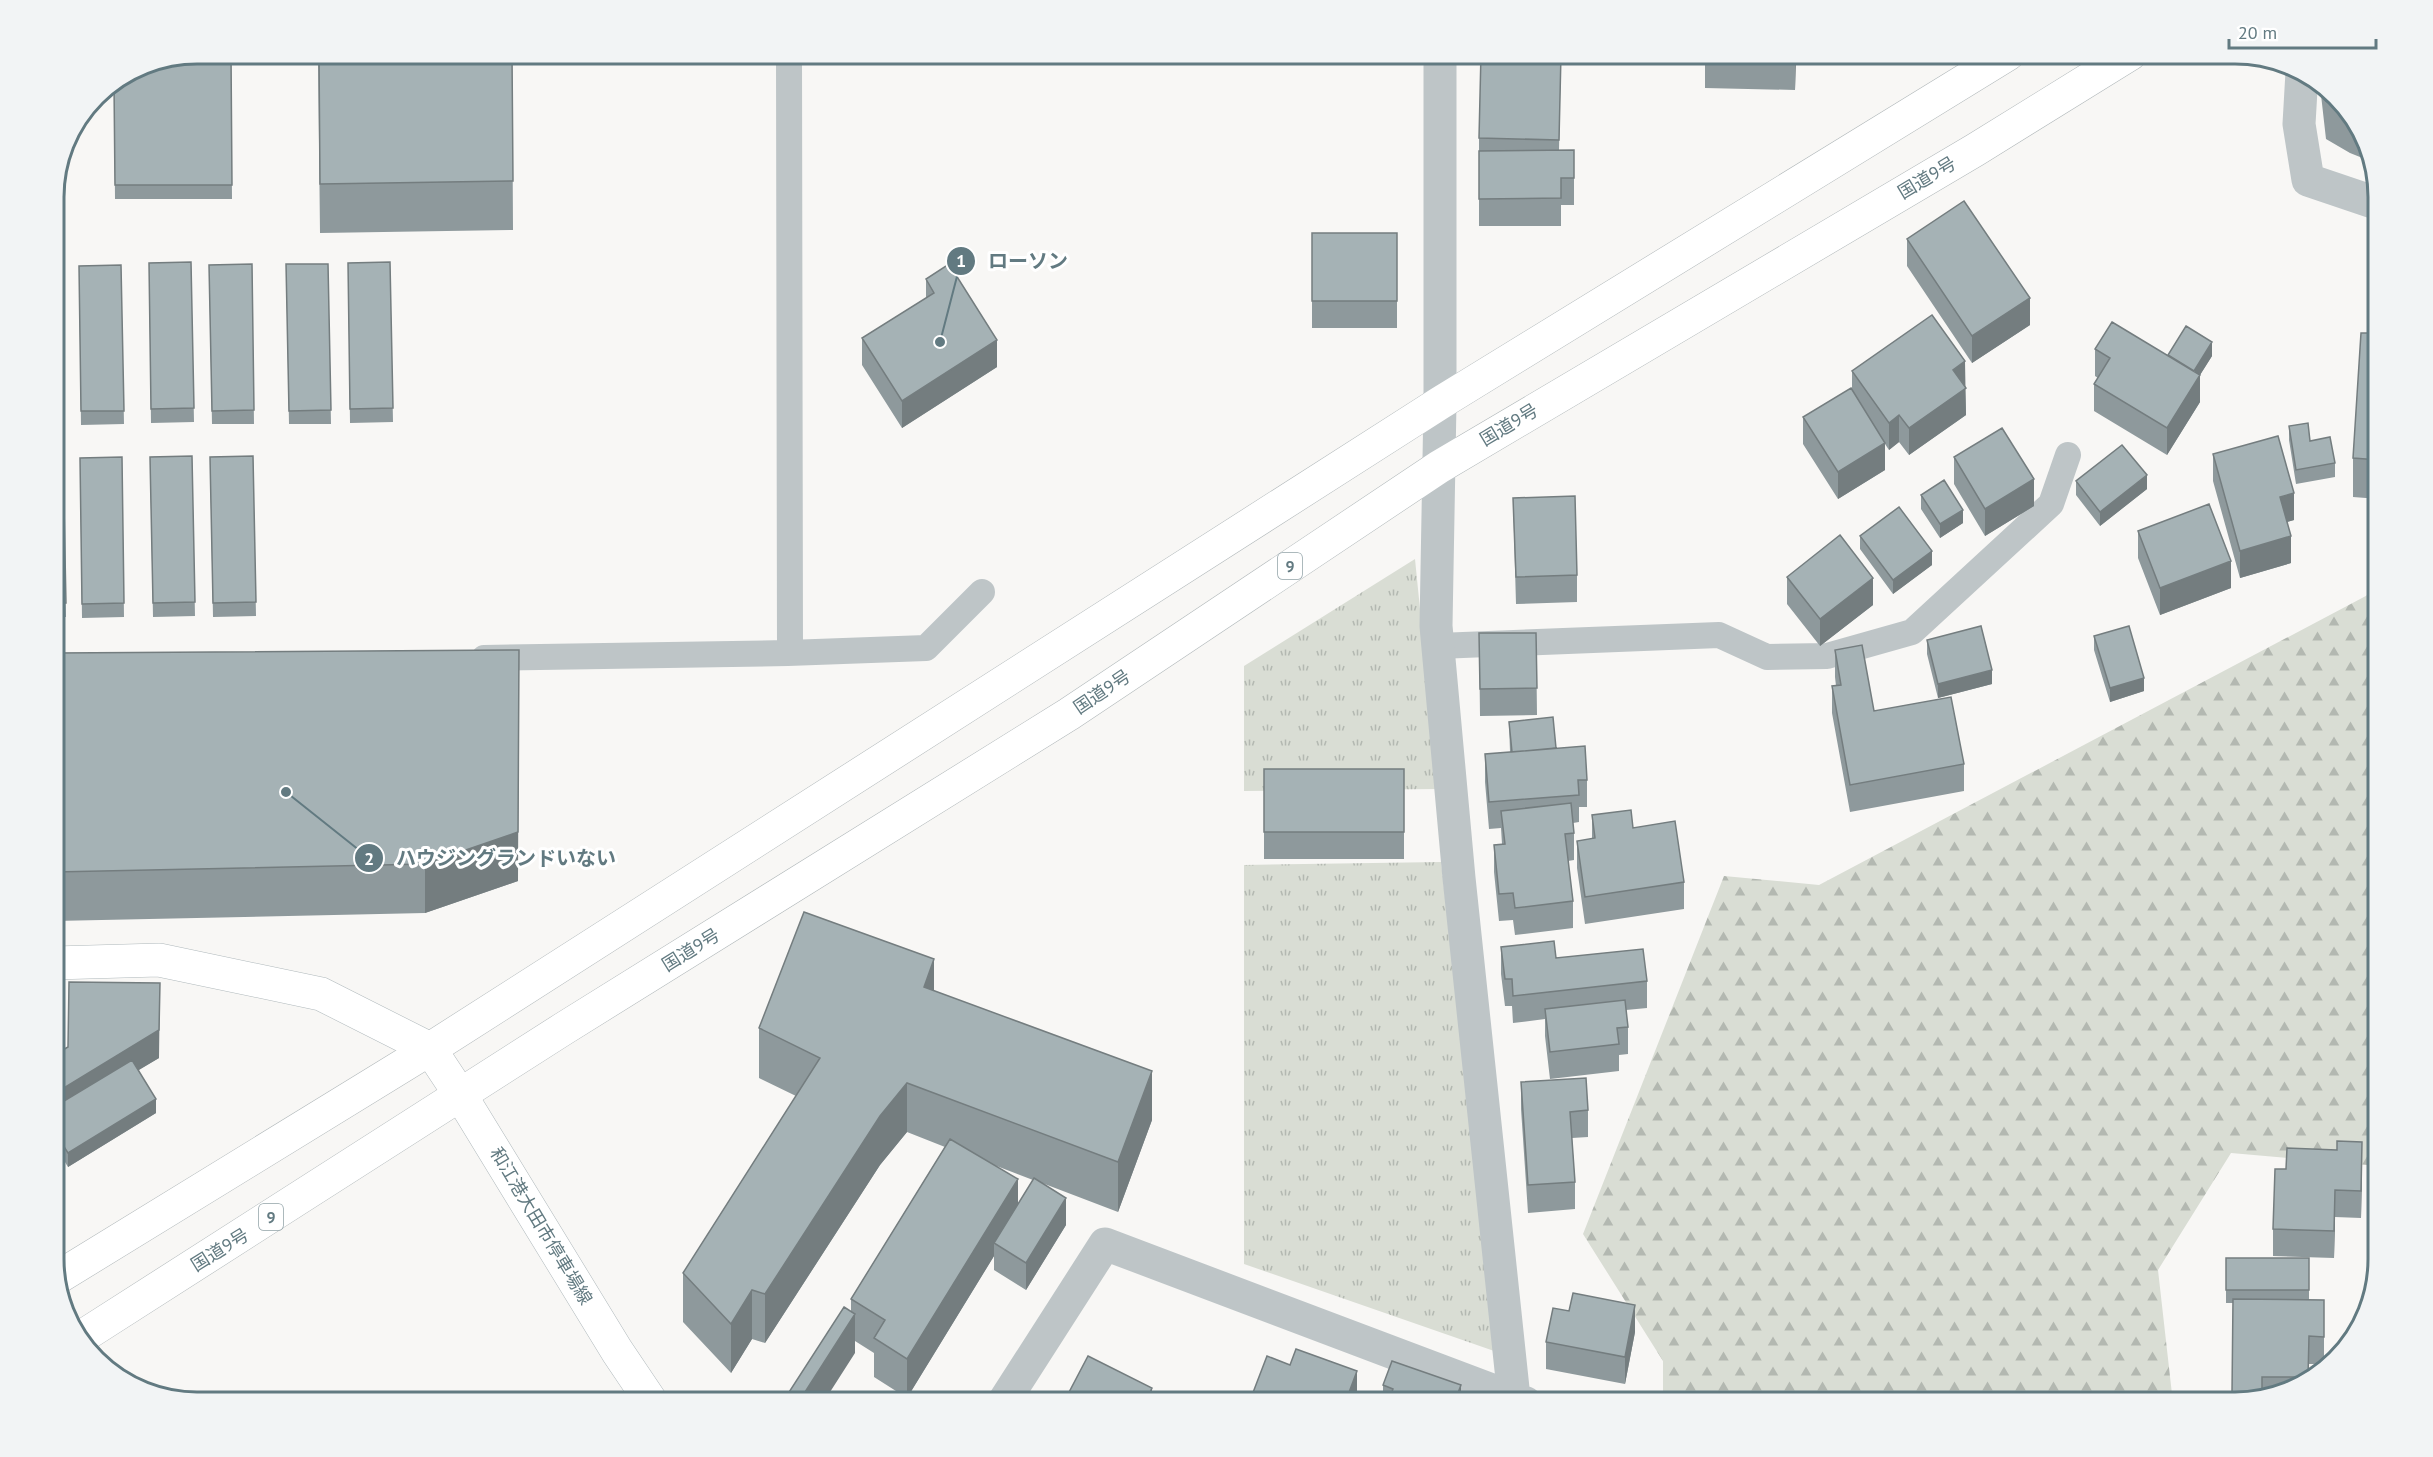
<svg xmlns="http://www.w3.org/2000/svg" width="2433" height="1457" font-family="'PT Sans','Noto Sans JP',sans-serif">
<defs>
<pattern id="grass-tufts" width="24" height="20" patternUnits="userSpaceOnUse" patternTransform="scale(1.5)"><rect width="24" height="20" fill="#d9ddd4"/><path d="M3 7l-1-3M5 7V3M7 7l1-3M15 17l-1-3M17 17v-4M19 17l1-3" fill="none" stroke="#b3b8b1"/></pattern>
<pattern id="forest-firs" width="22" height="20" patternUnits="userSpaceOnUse" patternTransform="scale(1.5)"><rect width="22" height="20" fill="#d9ddd4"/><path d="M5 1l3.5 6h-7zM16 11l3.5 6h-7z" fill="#b3b8b1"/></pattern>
</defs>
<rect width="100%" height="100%" fill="#f8f7f5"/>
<path fill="url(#grass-tufts)" d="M 1415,559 L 1438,789 L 1244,791 L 1244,666 Z
M 1441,862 L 1497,1352 L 1244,1264 L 1244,865 Z"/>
<path fill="url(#forest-firs)" d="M 2379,589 L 2379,1166 L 2231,1153 L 2158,1270 L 2173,1403 L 1663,1403 L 1663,1361 L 1583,1234 L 1724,876 L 1819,885 Z"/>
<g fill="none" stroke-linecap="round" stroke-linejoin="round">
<g stroke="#b0b9bc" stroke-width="34">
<path id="secondary" d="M 54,963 L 159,960 L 321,994 L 430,1049 L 461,1096 L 617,1351 L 652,1403"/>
</g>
<g stroke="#b1b8ba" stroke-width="34">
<path id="highway" d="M 57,1278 L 430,1049 L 1440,403 L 2008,54
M 80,1338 L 563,1029 L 1069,714 L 1439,467 L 1975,150 L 2130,54"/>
</g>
<path stroke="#bec5c7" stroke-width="26" d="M 789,54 L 790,652
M 1438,646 L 1719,635 L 1767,657 L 1827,656 L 1912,632 L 2051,504 L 2068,455
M 484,658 L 788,653 L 926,648 L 982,592"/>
<path stroke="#bec5c7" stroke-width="33" d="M 1440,54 L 1440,403 L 1436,626 L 1459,878 L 1514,1398
M 2302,72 L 2299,124 L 2308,180 L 2379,204
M 1003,1403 L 1105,1244 L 1526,1403"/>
<use href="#secondary" stroke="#fff" stroke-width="33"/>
<use href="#highway" stroke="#fff" stroke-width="33"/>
</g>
<path fill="#8e999c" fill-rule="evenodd" d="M 231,54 L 232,199 L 115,199 L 114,84 Z
M 318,54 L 512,54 L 513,230 L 320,233 Z
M 1561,54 L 1559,150 L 1574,150 L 1574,205 L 1561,205 L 1561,226 L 1479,226 L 1479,138 Z
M 1705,54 L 1796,54 L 1795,90 L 1705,88 Z
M 2320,86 L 2360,125 L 2370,161 L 2350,153 L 2326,139 Z
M 1312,233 L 1397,233 L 1397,328 L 1312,328 Z
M 1907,239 L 2030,325 L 1972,363 L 1907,266 Z
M 191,262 L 194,422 L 151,423 L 149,263 Z
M 390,262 L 393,422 L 350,423 L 348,263 Z
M 252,264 L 254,424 L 212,424 L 209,265 Z
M 286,264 L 328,264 L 331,424 L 289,424 Z
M 121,265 L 124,424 L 81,425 L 79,266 Z
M 54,266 L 61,266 L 63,426 L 54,426 Z
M 926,279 L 997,367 L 902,428 L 862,365 L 862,338 L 926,298 Z
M 2379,333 L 2379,499 L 2353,497 L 2353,458 Z
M 2095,349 L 2168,355 L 2212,356 L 2200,375 L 2200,402 L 2167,455 L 2094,411 L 2094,384 L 2098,378 L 2095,376 Z
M 1852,371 L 1965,387 L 1966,415 L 1909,455 L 1899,442 L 1889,450 L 1885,444 L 1885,470 L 1838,499 L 1803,444 L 1803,417 L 1852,390 Z
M 2289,426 L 2310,441 L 2335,463 L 2335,477 L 2296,484 L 2289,440 Z
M 2213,454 L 2294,520 L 2287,522 L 2291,563 L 2240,578 L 2213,481 Z
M 192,456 L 195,616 L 153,617 L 150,457 Z
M 253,456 L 256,616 L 213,617 L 210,457 Z
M 54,457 L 63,457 L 66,617 L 54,617 Z
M 122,457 L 124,617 L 82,618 L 80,458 Z
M 1954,457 L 2034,506 L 1985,536 L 1954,484 Z
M 2076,481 L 2147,489 L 2100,526 L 2076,495 Z
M 1921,495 L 1963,523 L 1940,538 L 1921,509 Z
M 1513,498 L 1577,575 L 1577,602 L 1516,604 Z
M 2138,531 L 2231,588 L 2160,615 L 2138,558 Z
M 1860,536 L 1932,565 L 1893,594 L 1860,549 Z
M 1787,577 L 1873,605 L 1820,646 L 1787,604 Z
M 1479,633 L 1536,633 L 1537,715 L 1480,716 Z
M 2094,636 L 2144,691 L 2110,702 L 2094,650 Z
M 1927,640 L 1992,684 L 1938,698 L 1927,654 Z
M 1835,650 L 1874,711 L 1964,764 L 1964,791 L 1850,812 L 1832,713 L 1832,686 L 1836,686 L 1835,677 Z
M 54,653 L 518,881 L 425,913 L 54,921 Z
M 1509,722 L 1556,748 L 1587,780 L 1587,807 L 1579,807 L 1579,822 L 1573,823 L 1574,833 L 1574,860 L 1568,861 L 1573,901 L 1573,928 L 1515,935 L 1513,920 L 1499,921 L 1494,872 L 1494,845 L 1502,844 L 1501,828 L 1489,829 L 1485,782 L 1485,754 L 1510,752 Z
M 1264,769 L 1404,769 L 1404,859 L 1264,859 Z
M 1592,815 L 1633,828 L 1684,882 L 1684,909 L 1585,924 L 1577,868 L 1577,841 L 1592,839 Z
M 1501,947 L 1556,958 L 1647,981 L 1647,1008 L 1626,1010 L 1628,1027 L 1628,1054 L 1619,1055 L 1619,1071 L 1550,1079 L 1545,1036 L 1545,1019 L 1513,1023 L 1512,1006 L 1505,1006 L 1501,974 Z
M 934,991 L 1152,1120 L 1118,1212 L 1042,1183 L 1066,1225 L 1026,1290 L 994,1270 L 994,1256 L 907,1398 L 874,1377 L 874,1353 L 855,1341 L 855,1353 L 851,1311 L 851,1299 L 945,1147 L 907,1132 L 880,1165 L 765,1343 L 752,1339 L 731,1373 L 683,1322 L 683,1273 L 796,1096 L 759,1078 L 759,1028 ZM 994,1165 L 1033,1180 L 1018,1205 Z
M 54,1055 L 159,1058 L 138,1070 L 156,1113 L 68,1167 L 54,1144 Z
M 1521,1082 L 1588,1110 L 1588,1137 L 1572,1138 L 1575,1182 L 1575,1209 L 1528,1213 L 1521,1109 Z
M 2362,1169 L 2361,1218 L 2335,1217 L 2334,1258 L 2273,1256 L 2273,1229 Z
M 2226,1258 L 2309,1258 L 2309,1300 L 2324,1300 L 2324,1364 L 2309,1364 L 2309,1382 L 2307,1384 L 2236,1403 L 2232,1403 L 2233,1303 L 2226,1303 Z
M 1635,1332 L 1625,1384 L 1546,1369 L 1546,1342 Z
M 1383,1385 L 1461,1403 L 1383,1403 Z
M 1066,1398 L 1152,1403 L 1066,1403 Z"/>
<path fill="#747d7f" d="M 1795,54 L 1796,54 L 1795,90 Z
M 2030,298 L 2030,325 L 1972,363 L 1972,336 Z
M 997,340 L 997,367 L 902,428 L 902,401 Z
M 2212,342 L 2212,356 L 2200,375 L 2200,402 L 2167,455 L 2167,428 L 2190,377 Z
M 1965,361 L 1966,415 L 1909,455 L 1909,428 L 1953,370 Z
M 1899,415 L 1899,442 L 1889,450 L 1889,423 Z
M 1885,443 L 1885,470 L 1838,499 L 1838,472 Z
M 2147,475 L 2147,489 L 2100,526 L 2100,512 Z
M 2034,479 L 2034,506 L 1985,536 L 1985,509 Z
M 2294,493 L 2294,520 L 2280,524 L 2280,497 Z
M 1963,510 L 1963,523 L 1940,538 L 1940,524 Z
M 2291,536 L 2291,563 L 2240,578 L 2240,551 Z
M 1932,551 L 1932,565 L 1893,594 L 1893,580 Z
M 2231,561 L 2231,588 L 2160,615 L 2160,588 Z
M 1873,578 L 1873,605 L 1820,646 L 1820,619 Z
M 519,650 L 518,881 L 425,913 L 425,864 Z
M 1992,670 L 1992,684 L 1938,698 L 1938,684 Z
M 2144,678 L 2144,691 L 2110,702 L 2110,688 Z
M 934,959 L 934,1009 L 924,987 Z
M 160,983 L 159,1058 L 54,1121 L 54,1094 Z
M 1152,1071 L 1152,1120 L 1118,1212 L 1118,1162 Z
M 907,1083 L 907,1132 L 880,1165 L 765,1343 L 765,1294 L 880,1116 Z
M 156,1099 L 156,1113 L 68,1167 L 68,1153 Z
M 2362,1142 L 2362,1169 L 2361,1218 L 2361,1191 Z
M 1018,1179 L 1018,1218 L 994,1243 L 994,1256 L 907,1398 L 907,1359 Z
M 2335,1190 L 2335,1217 L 2334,1258 L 2334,1231 Z
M 1066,1198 L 1066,1225 L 1026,1290 L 1026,1263 Z
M 752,1290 L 752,1339 L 731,1373 L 731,1324 Z
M 1635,1305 L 1635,1332 L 1625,1384 L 1625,1357 Z
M 855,1314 L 855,1353 L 823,1403 L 798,1403 Z
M 1357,1371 L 1357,1398 L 1355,1403 L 1345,1403 Z
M 1461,1385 L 1461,1403 L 1454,1403 Z
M 1152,1388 L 1152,1403 L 1145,1403 Z"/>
<path fill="#a5b2b5" stroke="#747d7f" stroke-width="1.5" d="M 197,54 L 231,54 L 232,185 L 115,185 L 114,84 L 143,65 Z
M 319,54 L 512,54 L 513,181 L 320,184 Z
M 1481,54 L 1561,54 L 1559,140 L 1479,138 Z
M 1705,54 L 1795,54 L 1795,63 L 1705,61 Z
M 2324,90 L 2347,113 L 2326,101 Z
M 1574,150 L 1574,178 L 1561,178 L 1561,198 L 1479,199 L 1479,151 Z
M 1964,201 L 2030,298 L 1972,336 L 1907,239 Z
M 1312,233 L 1397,233 L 1397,301 L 1312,301 Z
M 191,262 L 194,408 L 151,409 L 149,263 Z
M 390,262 L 393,408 L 350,409 L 348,263 Z
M 252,264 L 254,410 L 212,411 L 209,265 Z
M 286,264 L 328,264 L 331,410 L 289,411 Z
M 949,264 L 997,340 L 902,401 L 862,338 L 934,293 L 926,279 Z
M 121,265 L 124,411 L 81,411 L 79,266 Z
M 54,266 L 61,266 L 63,412 L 54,412 Z
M 1932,315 L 1965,361 L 1953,370 L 1966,388 L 1909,428 L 1899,415 L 1889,423 L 1852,371 Z
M 2112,322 L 2200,375 L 2167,428 L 2094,384 L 2110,358 L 2095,349 Z
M 2186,326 L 2212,342 L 2194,371 L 2168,355 Z
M 2361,333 L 2379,333 L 2379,460 L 2353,458 Z
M 1851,388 L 1885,443 L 1838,472 L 1803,417 Z
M 2308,423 L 2310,441 L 2330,437 L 2335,463 L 2296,470 L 2289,426 Z
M 2002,428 L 2034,479 L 1985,509 L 1954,457 Z
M 2278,436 L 2294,493 L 2280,497 L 2291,536 L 2240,551 L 2213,454 Z
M 2122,445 L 2147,475 L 2100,512 L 2076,481 Z
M 192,456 L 195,602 L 153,603 L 150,457 Z
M 253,456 L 256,602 L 213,603 L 210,457 Z
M 54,457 L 63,457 L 66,603 L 54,603 Z
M 122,457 L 124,603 L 82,604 L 80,458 Z
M 1944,480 L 1963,510 L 1940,524 L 1921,495 Z
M 1575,496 L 1577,575 L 1516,577 L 1513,498 Z
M 2209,504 L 2231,561 L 2160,588 L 2138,531 Z
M 1899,507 L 1932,551 L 1893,580 L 1860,536 Z
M 1840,535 L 1873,578 L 1820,619 L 1787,577 Z
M 1981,626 L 1992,670 L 1938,684 L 1927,640 Z
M 2129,626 L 2144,678 L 2110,688 L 2094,636 Z
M 1479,633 L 1536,633 L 1537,688 L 1480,689 Z
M 1862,645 L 1874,711 L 1951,697 L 1964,764 L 1850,785 L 1832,686 L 1841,685 L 1835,650 Z
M 519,650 L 518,832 L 425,864 L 54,872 L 54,653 Z
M 1553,717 L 1556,748 L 1512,752 L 1509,722 Z
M 1585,746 L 1587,780 L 1578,780 L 1579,795 L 1489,802 L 1485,754 Z
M 1264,769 L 1404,769 L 1404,832 L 1264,832 Z
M 1571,803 L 1574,833 L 1565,834 L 1573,901 L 1515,908 L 1513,893 L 1499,894 L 1494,845 L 1505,844 L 1501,811 Z
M 1631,810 L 1633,828 L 1675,821 L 1684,882 L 1585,897 L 1577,841 L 1595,838 L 1592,815 Z
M 804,912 L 934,959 L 924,987 L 1152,1071 L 1118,1162 L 907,1083 L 880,1116 L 765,1294 L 752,1290 L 731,1324 L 683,1273 L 820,1058 L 759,1028 Z
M 1554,941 L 1556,958 L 1643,949 L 1647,981 L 1513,996 L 1512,979 L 1505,979 L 1501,947 Z
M 69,982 L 160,983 L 159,1030 L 54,1094 L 54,1055 L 68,1047 Z
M 1625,1000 L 1628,1027 L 1617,1028 L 1619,1044 L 1550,1052 L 1545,1009 Z
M 132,1060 L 156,1099 L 68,1153 L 54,1131 L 54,1107 Z
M 1586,1078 L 1588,1110 L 1570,1112 L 1575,1182 L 1528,1185 L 1521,1082 Z
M 950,1139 L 1018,1179 L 907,1359 L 874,1338 L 885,1320 L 851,1299 Z
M 2337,1141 L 2362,1142 L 2361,1191 L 2335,1190 L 2334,1231 L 2273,1229 L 2275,1169 L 2286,1169 L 2287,1148 L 2337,1150 Z
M 1034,1178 L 1066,1198 L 1026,1263 L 994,1243 Z
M 2226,1258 L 2309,1258 L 2309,1290 L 2226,1290 Z
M 1573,1293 L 1635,1305 L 1625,1357 L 1546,1342 L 1553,1308 L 1569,1311 Z
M 2233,1299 L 2324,1300 L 2324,1337 L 2309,1336 L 2308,1377 L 2262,1377 L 2262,1393 L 2232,1393 Z
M 844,1307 L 855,1314 L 798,1403 L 782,1403 Z
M 1296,1349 L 1357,1371 L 1345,1403 L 1249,1403 L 1267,1356 L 1290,1365 Z
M 1088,1356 L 1152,1388 L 1145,1403 L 1076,1403 L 1066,1398 Z
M 1392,1361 L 1461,1385 L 1454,1403 L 1388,1403 L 1393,1389 L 1383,1385 Z
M 923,1399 L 929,1403 L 921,1403 Z"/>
<g text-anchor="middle" stroke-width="6" stroke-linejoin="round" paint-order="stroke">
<g fill="#fff" stroke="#91a2a7" stroke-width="1.5">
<rect x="1278" y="553" width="24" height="26" rx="4.5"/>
<rect x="259" y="1204" width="24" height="26" rx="4.5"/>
</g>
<g font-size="16" font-weight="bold" fill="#627a81">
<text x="1290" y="572">9</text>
<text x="271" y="1223">9</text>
</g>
<g font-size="18" fill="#627a81" stroke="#fff">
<text transform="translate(1927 178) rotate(-31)" y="6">国道9号</text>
<text transform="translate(1509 425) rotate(-31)" y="6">国道9号</text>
<text transform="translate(1102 692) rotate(-34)" y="6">国道9号</text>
<text transform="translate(691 950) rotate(-32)" y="6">国道9号</text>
<text transform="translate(541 1226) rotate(59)" y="6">和江港大田市停車場線</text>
<text transform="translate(220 1250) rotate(-32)" y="6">国道9号</text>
</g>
</g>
<path d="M0 0H2433V1457H0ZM197 64H2235A133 133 0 0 1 2368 197V1259A133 133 0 0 1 2235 1392H197A133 133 0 0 1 64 1259V197A133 133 0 0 1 197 64Z" fill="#f2f4f5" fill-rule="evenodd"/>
<path fill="none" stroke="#627a81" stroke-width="3" d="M197 64H2235A133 133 0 0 1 2368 197V1259A133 133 0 0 1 2235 1392H197A133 133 0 0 1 64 1259V197A133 133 0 0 1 197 64Z"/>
<path fill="none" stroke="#627a81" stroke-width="2" d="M940 342L961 261M286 792L369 858"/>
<g fill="#627a81" stroke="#fff" stroke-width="2">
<circle cx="940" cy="342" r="6"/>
<circle cx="286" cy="792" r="6"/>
<circle cx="961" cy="261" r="15"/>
<circle cx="369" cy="858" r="15"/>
</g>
<g font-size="18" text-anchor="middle" font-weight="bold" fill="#fff">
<text x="961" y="267">1</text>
<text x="369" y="865">2</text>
</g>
<g font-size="20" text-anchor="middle" font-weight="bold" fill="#627a81" stroke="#fff" stroke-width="6" stroke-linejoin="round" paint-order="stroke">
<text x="1028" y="268">ローソン</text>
<text x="506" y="865">ハウジングランドいない</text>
</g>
<path d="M2229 39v9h147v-9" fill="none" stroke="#627a81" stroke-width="3"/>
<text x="2238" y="39" font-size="18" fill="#627a81" stroke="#ffffff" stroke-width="4.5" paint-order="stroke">20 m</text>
</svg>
